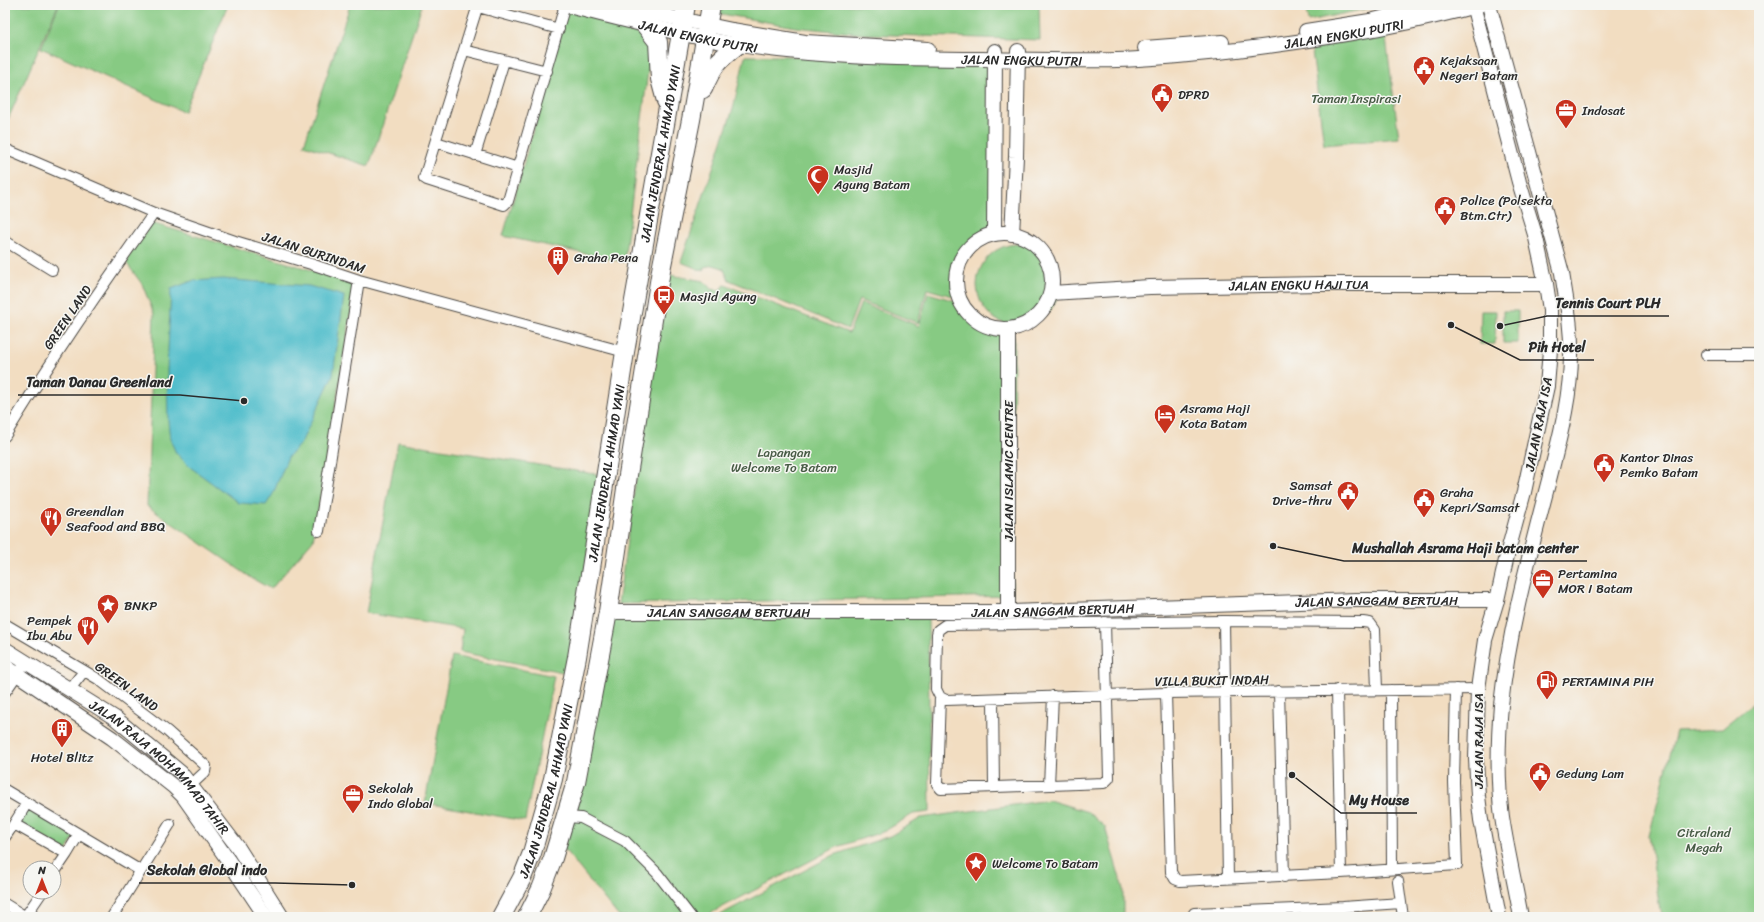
<svg xmlns="http://www.w3.org/2000/svg" width="1764" height="922" font-family="Sriracha,sans-serif">
<rect width="100%" height="100%" fill="#f6f6f2"/>
<filter id="ink" filterUnits="userSpaceOnUse"><feTurbulence type="fractalNoise" baseFrequency=".025" numOctaves="2"/><feDisplacementMap in="SourceGraphic" scale="8" xChannelSelector="R" yChannelSelector="G"/><feConvolveMatrix kernelMatrix="1 2 1 2 8 2 1 2 1" color-interpolation-filters="sRGB"/></filter>
<filter id="wash" filterUnits="userSpaceOnUse"><feTurbulence type="fractalNoise" baseFrequency=".012" numOctaves="4" result="noise"/><feDisplacementMap in="SourceGraphic" scale="16" xChannelSelector="R" yChannelSelector="G"/><feGaussianBlur stdDeviation="0.9" result="paint"/><feColorMatrix in="noise" values="0 0 0 0 0 0 0 0 0 0 0 0 0 0 0 0 0 1.4 0 .05"/><feComposite in="paint" operator="in"/></filter>
<g filter="url(#wash)">
<rect width="100%" height="100%" fill="#f2ddc1"/>
<path fill="#87ca83" stroke="#597a57" d="M 5,5 L 58,5 L 5,126 Z
M 59,5 L 228,5 L 184,112 L 41,48 Z
M 350,5 L 422,5 L 369,166 L 304,145 Z
M 717,5 L 1039,5 L 1040,40 L 863,34 L 795,27 L 716,13 Z
M 1305,5 L 1385,5 L 1308,21 Z
M 568,8 L 652,39 L 624,262 L 503,236 Z
M 1385,31 L 1399,138 L 1324,145 L 1311,43 Z
M 745,56 L 789,56 L 993,66 L 992,229 C 984,235 974,240 966,247 C 955,256 951,284 956,297 L 927,289 L 918,323 L 859,300 L 848,329 L 729,280 L 723,268 L 713,265 L 705,267 L 703,271 L 681,262 L 733,109 Z
M 151,223 L 356,283 L 313,540 L 271,589 L 253,579 L 147,506 L 154,314 L 142,284 L 125,261 Z
M977 285a41 41 0 1 1 82 0a41 41 0 1 1-82 0Z
M 665,274 L 704,281 L 711,289 L 719,290 L 725,285 L 849,333 L 861,303 L 919,326 L 928,293 L 966,304 L 976,319 L 986,328 L 1014,337 L 1012,596 L 618,604 Z
M 1481,311 L 1496,311 L 1495,344 L 1480,344 Z
M 1503,311 L 1518,311 L 1518,343 L 1503,343 Z
M 398,442 L 601,475 L 568,673 L 460,652 L 463,629 L 366,613 Z
M 928,616 L 930,812 L 913,814 L 885,831 L 837,847 L 713,912 L 707,917 L 619,917 L 564,849 L 612,618 Z
M 452,656 L 554,676 L 525,821 L 425,803 Z
M 1759,698 L 1759,917 L 1661,917 L 1649,836 L 1676,731 L 1722,729 Z
M 1049,800 L 1088,812 L 1105,827 L 1123,889 L 1123,917 L 716,917 L 834,855 L 890,836 L 921,818 Z
M 28,806 L 76,834 L 66,851 L 18,823 Z"/>
<path fill="#50bdcb" stroke="#3e747b" d="M 223,279 L 309,286 L 344,296 L 333,375 L 301,443 L 288,457 L 273,494 L 266,505 L 239,503 L 190,467 L 176,453 L 170,439 L 168,421 L 167,370 L 171,289 L 192,281 Z"/>
</g>
<g filter="url(#ink)">
<g fill="none" stroke-linecap="round" stroke-linejoin="round">
<g stroke="#494642" stroke-width="12">
<path id="street" d="M 478,5 L 424,178 L 427,180 L 504,205 L 508,201 L 565,5
M 478,7 L 559,29
M 464,50 L 547,71
M 436,142 L 518,168
M 5,149 L 154,213 L 235,241 L 311,264 L 359,280 L 625,352
M 475,155 L 504,61
M 5,241 L 52,270
M 1706,355 L 1759,355
M 5,436 C 51,360 102,286 154,213
M 319,531 L 359,280
M 1224,621 L 1228,879
M 5,624 L 98,679 L 167,731 L 206,766 L 205,772 L 191,785
M 70,689 L 84,671
M 1337,690 L 1341,873
M 1377,690 L 1375,630 L 1370,623 L 1363,622 L 1224,621 L 945,625 L 938,630 L 937,634 L 936,689 L 940,697 L 946,700 L 1166,693 L 1478,689
M 1391,690 L 1392,869
M 1279,691 L 1284,877
M 5,692 L 21,669
M 1166,693 L 1171,872 L 1175,879 L 1180,881 L 1341,873 L 1457,865 L 1454,782 L 1456,689
M 940,697 L 937,784 L 941,789 L 1104,783 L 1109,778 L 1105,622
M 993,699 L 994,787
M 1049,785 L 1053,696
M 5,790 L 141,871
M 27,803 L 14,824 L 67,854 L 79,834
M 566,817 L 581,818 L 625,841 L 657,873 L 691,917
M 5,837 L 14,824
M 54,873 L 67,854
M 1398,881 L 1403,917
M 5,904 L 26,917
M 25,917 L 42,892
M 112,917 L 170,824
M 1195,917 L 1194,913 L 1343,907 L 1401,903"/>
</g>
<g stroke="#494642" stroke-width="16">
<g id="secondary">
<path id="s1" d="M 564,5 C 618,18 672,33 727,43 C 810,57 898,59 982,59 C 1027,60 1072,61 1117,60 C 1157,59 1197,54 1237,50 C 1318,40 1400,27 1479,5"/>
<path d="M 613,5 L 732,30 L 805,42 L 928,49"/>
<path d="M 1473,5 L 1519,182 L 1536,238 L 1546,284 L 1550,310 L 1550,350 L 1547,386 L 1524,492 L 1508,551 L 1497,600 L 1485,640 L 1478,689 L 1476,759 L 1478,796 L 1481,820 L 1499,917"/>
<path d="M 1489,5 L 1562,273 C 1566,300 1572,327 1571,355 C 1571,397 1559,440 1549,480 C 1530,554 1509,629 1501,705 C 1498,742 1497,780 1502,817 C 1507,850 1515,884 1521,917"/>
<path d="M 1306,31 L 1370,21 L 1433,5"/>
<path d="M 1145,48 L 1222,42"/>
<circle cx="1004" cy="281" r="48"/>
<path d="M 994,234 L 995,51"/>
<path d="M 1012,234 L 1016,157 L 1018,51"/>
<path id="s2" d="M 1051,293 L 1150,287 L 1321,284 L 1546,284"/>
<path d="M 1008,330 L 1008,612"/>
<path id="s3" d="M 608,612 L 1008,612 L 1356,600 L 1497,600"/>
<path id="s4" d="M 5,649 L 115,718 L 181,773 L 237,846 L 282,917"/>
<path d="M 5,666 L 112,738 L 174,787 L 183,796 L 228,860 L 266,917"/>
</g>
</g>
<g stroke="#494642" stroke-width="20">
<g id="highway">
<path d="M 645,25 L 658,42 L 660,79 L 666,101"/>
<path d="M 703,89 C 714,64 717,61 739,44"/>
<path id="s5" d="M 501,917 L 522,878 L 532,853 L 553,779 L 577,657 L 625,352 L 686,5"/>
<path d="M 527,917 L 541,889 L 553,858 L 576,782 L 608,612 L 628,475 L 661,270 L 691,120 L 711,5"/>
</g>
</g>
<use href="#street" stroke="#fff" stroke-width="10"/>
<use href="#secondary" stroke="#fff" stroke-width="14"/>
<use href="#highway" stroke="#fff" stroke-width="18"/>
</g>
</g>
<defs>
<g id="civic-pin" transform="scale(1.15)"><path d="M0 17L-7.5 6A9.5 9.5 0 1 1 7.5 6Z" fill="#c8321e" stroke="#f6f6f2"/><path d="M-.6-6.5H3V-4.5H.6V-3L4-1V1h2V6H-6V1h2V-1L-.6-3ZM-1.2 2.5V6h2.4V2.5Z" fill="#fff"/></g>
<g id="office-pin" transform="scale(1.15)"><path d="M0 17L-7.5 6A9.5 9.5 0 1 1 7.5 6Z" fill="#c8321e" stroke="#f6f6f2"/><path d="M-6-3h4V-5.5h4V-3h4V5H-6ZM-1-4.5V-3h2v-1.5ZM-6 0V1H6V0Z" fill="#fff"/></g>
<g id="mosque-pin" transform="scale(1.15)"><path d="M0 17L-7.5 6A9.5 9.5 0 1 1 7.5 6Z" fill="#c8321e" stroke="#f6f6f2"/><path d="M3.5-4.9A6 6 0 1 0 3.5 4.9A5 5 0 1 1 3.5-4.9Z" fill="#fff"/></g>
<g id="building-pin" transform="scale(1.15)"><path d="M0 17L-7.5 6A9.5 9.5 0 1 1 7.5 6Z" fill="#c8321e" stroke="#f6f6f2"/><path d="M-4-6H4V6H1V3H-1V6H-4ZM-2.5-4.3h1.7v1.8h-1.7ZM.8-4.3h1.7v1.8H.8ZM-2.5-1h1.7V.8h-1.7ZM.8-1h1.7V.8H.8Z" fill="#fff"/></g>
<g id="bus-pin" transform="scale(1.15)"><path d="M0 17L-7.5 6A9.5 9.5 0 1 1 7.5 6Z" fill="#c8321e" stroke="#f6f6f2"/><path d="M-5-6H5V4H4V6H2V4H-2V6H-4V4H-5ZM-3.5-4V0h7V-4ZM-3.5 1.2v1.5H-2V1.2ZM2 1.2v1.5H3.5V1.2Z" fill="#fff"/></g>
<g id="hotel-pin" transform="scale(1.15)"><path d="M0 17L-7.5 6A9.5 9.5 0 1 1 7.5 6Z" fill="#c8321e" stroke="#f6f6f2"/><path d="M-6-4.5h1.5V1H6V5H4.5V3h-9V5H-6ZM-4 0a1.8 1.8 0 1 1 3.6 0ZM.5 0V-2.5h3Q6-2.5 6 0Z" fill="#fff"/></g>
<g id="restaurant-pin" transform="scale(1.15)"><path d="M0 17L-7.5 6A9.5 9.5 0 1 1 7.5 6Z" fill="#c8321e" stroke="#f6f6f2"/><path d="M-5-6h1v4h1v-4h1v4h1v-4h1v5L-1.5 .5V6h-2V.5L-5-1ZM5-6V6H3V1.5H1.5Q1.5-4 5-6Z" fill="#fff"/></g>
<g id="sight-pin" transform="scale(1.15)"><path d="M0 17L-7.5 6A9.5 9.5 0 1 1 7.5 6Z" fill="#c8321e" stroke="#f6f6f2"/><path d="M0-6L1.8-2.2L6-1.7L2.9 1.2L3.7 5.4L0 3.3L-3.7 5.4L-2.9 1.2L-6-1.7L-1.8-2.2Z" fill="#fff"/></g>
<g id="fuel-pin" transform="scale(1.15)"><path d="M0 17L-7.5 6A9.5 9.5 0 1 1 7.5 6Z" fill="#c8321e" stroke="#f6f6f2"/><path d="M-5.5-6h7V0h2V4h1.3V-2.5L3-4.5l.8-.8L6-3V5H2.5V1h-1V6h-7ZM-4.2-4.7v3.2H.2V-4.7Z" fill="#fff"/></g>
</defs>
<g fill-rule="evenodd">
<use href="#civic-pin" x="1424" y="67"/>
<use href="#civic-pin" x="1162" y="94"/>
<use href="#office-pin" x="1566" y="110"/>
<use href="#mosque-pin" x="818" y="176"/>
<use href="#civic-pin" x="1445" y="207"/>
<use href="#building-pin" x="558" y="257"/>
<use href="#bus-pin" x="664" y="296"/>
<use href="#hotel-pin" x="1165" y="415"/>
<use href="#civic-pin" x="1604" y="464"/>
<use href="#civic-pin" x="1348" y="492"/>
<use href="#civic-pin" x="1424" y="499"/>
<use href="#restaurant-pin" x="51" y="518"/>
<use href="#office-pin" x="1543" y="580"/>
<use href="#sight-pin" x="108" y="605"/>
<use href="#restaurant-pin" x="88" y="627"/>
<use href="#fuel-pin" x="1547" y="681"/>
<use href="#building-pin" x="62" y="729"/>
<use href="#civic-pin" x="1540" y="773"/>
<use href="#office-pin" x="353" y="795"/>
<use href="#sight-pin" x="976" y="863"/>
</g>
<g text-anchor="middle" stroke-width="3" stroke-linejoin="round" paint-order="stroke">
<g font-size="13" fill="#2b2b2b" stroke="#f6f6f2">
<text dy="5" stroke="none"><textPath href="#s1" startOffset="787">JALAN ENGKU PUTRI</textPath></text>
<text dy="5" stroke="none"><textPath href="#s1" startOffset="138">JALAN ENGKU PUTRI</textPath></text>
<text dy="5" stroke="none"><textPath href="#s1" startOffset="463">JALAN ENGKU PUTRI</textPath></text>
<text dy="5" stroke="none"><textPath href="#s5" startOffset="783">JALAN JENDERAL AHMAD YANI</textPath></text>
<text transform="translate(314 252) rotate(18)" y="5">JALAN GURINDAM</text>
<text dy="5" stroke="none"><textPath href="#s2" startOffset="248">JALAN ENGKU HAJI TUA</textPath></text>
<text transform="translate(67 317) rotate(-56)" y="5">GREEN LAND</text>
<text transform="translate(1538 424) rotate(-79)" y="5">JALAN RAJA ISA</text>
<text transform="translate(1008 471) rotate(-90)" y="5">JALAN ISLAMIC CENTRE</text>
<text dy="5" stroke="none"><textPath href="#s5" startOffset="459">JALAN JENDERAL AHMAD YANI</textPath></text>
<text dy="5" stroke="none"><textPath href="#s3" startOffset="769">JALAN SANGGAM BERTUAH</textPath></text>
<text dy="5" stroke="none"><textPath href="#s3" startOffset="445">JALAN SANGGAM BERTUAH</textPath></text>
<text dy="5" stroke="none"><textPath href="#s3" startOffset="121">JALAN SANGGAM BERTUAH</textPath></text>
<text transform="translate(1212 680) rotate(-1)" y="5">VILLA BUKIT INDAH</text>
<text transform="translate(127 686) rotate(36)" y="5">GREEN LAND</text>
<text transform="translate(1478 741) rotate(-90)" y="5">JALAN RAJA ISA</text>
<text dy="5" stroke="none"><textPath href="#s4" startOffset="196">JALAN RAJA MOHAMMAD TAHIR</textPath></text>
<text dy="5" stroke="none"><textPath href="#s5" startOffset="135">JALAN JENDERAL AHMAD YANI</textPath></text>
</g>
<g font-size="13" fill="#2b2b2b" stroke="#f6f6f2" text-anchor="start">
<text x="1440" y="65">Kejaksaan<tspan x="1440" dy="15">Negeri Batam</tspan></text>
<text x="1178" y="99">DPRD</text>
<text x="1582" y="115">Indosat</text>
<text x="834" y="174">Masjid<tspan x="834" dy="15">Agung Batam</tspan></text>
<text x="1460" y="205">Police (Polsekta<tspan x="1460" dy="15">Btm.Ctr)</tspan></text>
<text x="574" y="262">Graha Pena</text>
<text x="680" y="301">Masjid Agung</text>
<text x="1180" y="413">Asrama Haji<tspan x="1180" dy="15">Kota Batam</tspan></text>
<text x="1620" y="462">Kantor Dinas<tspan x="1620" dy="15">Pemko Batam</tspan></text>
<text x="1332" y="490" text-anchor="end">Samsat<tspan x="1332" dy="15">Drive-thru</tspan></text>
<text x="1440" y="497">Graha<tspan x="1440" dy="15">Kepri/Samsat</tspan></text>
<text x="66" y="516">Greendlan<tspan x="66" dy="15">Seafood and BBQ</tspan></text>
<text x="1558" y="578">Pertamina<tspan x="1558" dy="15">MOR I Batam</tspan></text>
<text x="124" y="610">BNKP</text>
<text x="72" y="625" text-anchor="end">Pempek<tspan x="72" dy="15">Ibu Abu</tspan></text>
<text x="1562" y="686">PERTAMINA PIH</text>
<text x="62" y="762" text-anchor="middle">Hotel Blitz</text>
<text x="1556" y="778">Gedung Lam</text>
<text x="368" y="793">Sekolah<tspan x="368" dy="15">Indo Global</tspan></text>
<text x="992" y="868">Welcome To Batam</text>
</g>
<g font-size="13" fill="#475b45" stroke="#f6f6f2">
<text x="1356" y="103">Taman Inspirasi</text>
<text x="784" y="457">Lapangan<tspan x="784" dy="15">Welcome To Batam</tspan></text>
<text x="1704" y="837">Citraland<tspan x="1704" dy="15">Megah</tspan></text>
</g>
</g>
<path fill="none" stroke="#2b2b2b" stroke-width="1.5" d="M1500 326L1547 316H1669M1451 325L1520 360H1594M244 401L180 395H18M1273 546L1344 561H1587M1292 775L1341 813H1417M352 885L275 883H139"/>
<g fill="#2b2b2b" stroke="#f6f6f2" stroke-width="1.5">
<circle cx="1500" cy="326" r="4"/>
<circle cx="1451" cy="325" r="4"/>
<circle cx="244" cy="401" r="4"/>
<circle cx="1273" cy="546" r="4"/>
<circle cx="1292" cy="775" r="4"/>
<circle cx="352" cy="885" r="4"/>
</g>
<g font-size="14" text-anchor="middle" font-weight="bold" fill="#2b2b2b" stroke="#f6f6f2" stroke-width="3" stroke-linejoin="round" paint-order="stroke">
<text x="1608" y="308">Tennis Court PLH</text>
<text x="1557" y="352">Pih Hotel</text>
<text x="99" y="387">Taman Danau Greenland</text>
<text x="1465" y="553">Mushallah Asrama Haji batam center</text>
<text x="1379" y="805">My House</text>
<text x="207" y="875">Sekolah Global indo</text>
</g>
<rect width="1764" height="922" fill="none" stroke="#f6f6f2" stroke-width="20"/>
<g transform="translate(42 880)"><circle r="19" fill="#f6f6f2" stroke="#a5a5a2"/>
<path d="M0-3L7 15L0 10L-7 15Z" fill="#c8321e"/>
<text y="-6" font-size="11" font-weight="bold" text-anchor="middle" fill="#2b2b2b">N</text>
</g>
</svg>
